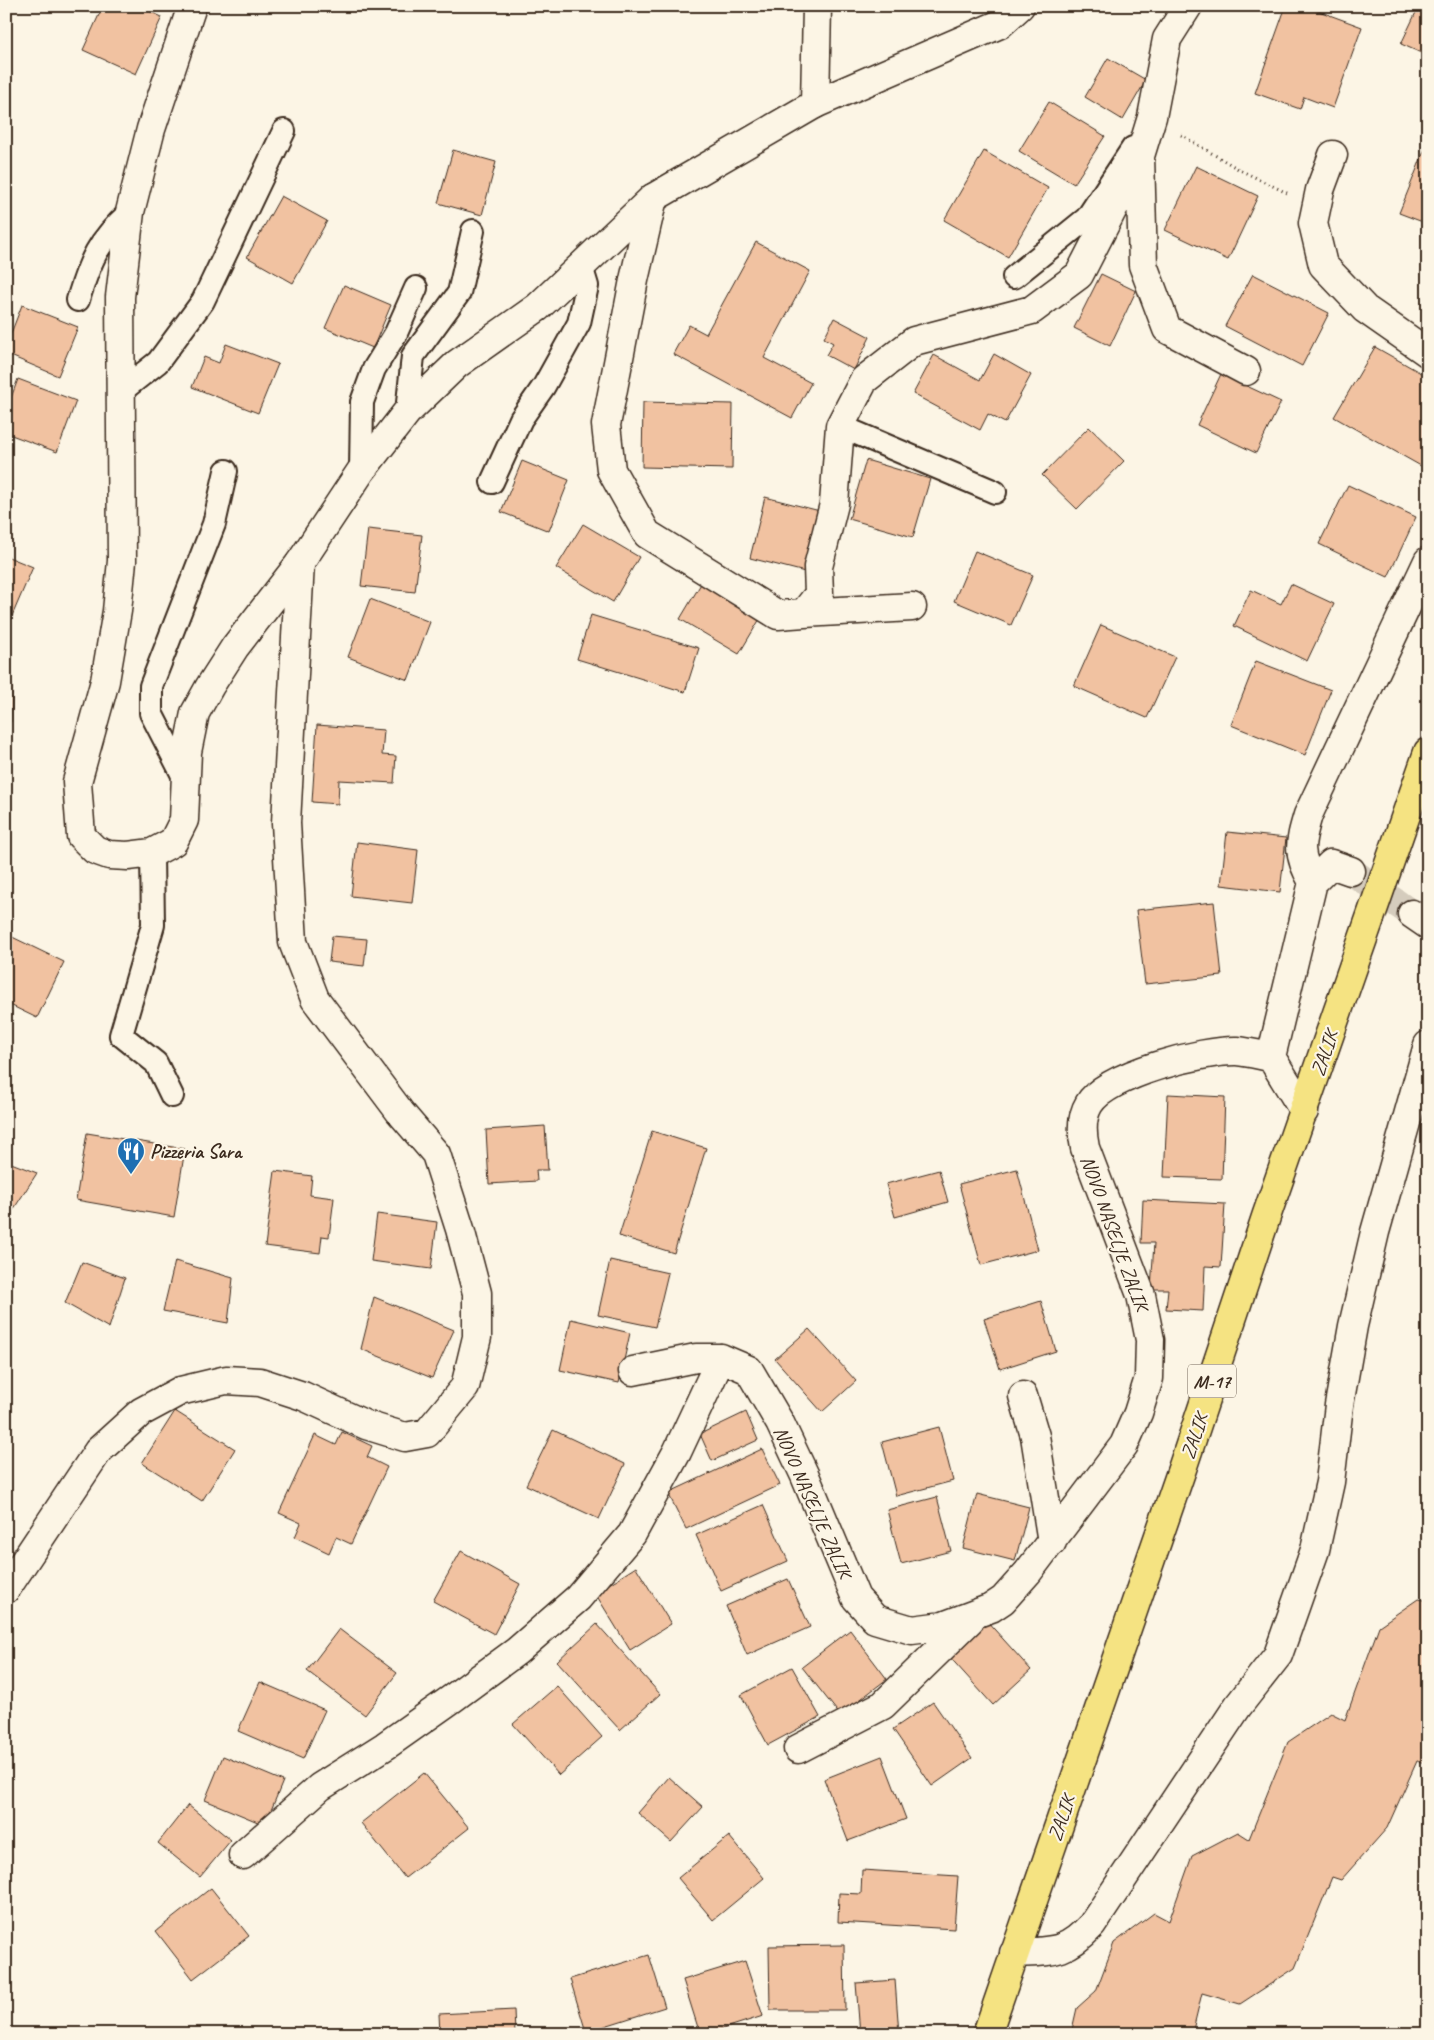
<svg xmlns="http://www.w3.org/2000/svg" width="1434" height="2040" font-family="Caveat,sans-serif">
<rect width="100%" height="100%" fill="#fcf5e5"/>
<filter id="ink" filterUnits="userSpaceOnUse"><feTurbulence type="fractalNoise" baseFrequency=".02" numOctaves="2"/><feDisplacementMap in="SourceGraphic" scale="10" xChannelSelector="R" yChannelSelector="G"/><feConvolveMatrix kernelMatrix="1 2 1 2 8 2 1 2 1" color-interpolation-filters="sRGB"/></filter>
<g filter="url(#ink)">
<path fill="#f1c2a1" stroke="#3b2a1e" d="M 103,6 L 138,6 L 162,17 L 136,74 L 83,50 Z
M 1286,6 L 1305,6 L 1362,27 L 1333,108 L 1304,97 L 1300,109 L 1255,93 Z
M 1419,6 L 1428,6 L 1428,56 L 1401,44 Z
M 1108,58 L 1146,80 L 1123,120 L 1085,97 Z
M 1049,102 L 1105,136 L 1074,184 L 1019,151 Z
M 1425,149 L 1428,151 L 1428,224 L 1399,213 Z
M 453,150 L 496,162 L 482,215 L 438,203 Z
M 984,151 L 1048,188 L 1008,257 L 944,220 Z
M 1196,166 L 1258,196 L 1228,260 L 1165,230 Z
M 281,196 L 327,221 L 293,283 L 247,257 Z
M 756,242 L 810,271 L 764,358 L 811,383 L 792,418 L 673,354 L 689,325 L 706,334 Z
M 1101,274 L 1136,291 L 1110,346 L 1074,328 Z
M 1253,274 L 1329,313 L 1302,366 L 1225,326 Z
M 344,285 L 391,305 L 373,348 L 325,328 Z
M 22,305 L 78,327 L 58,376 L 6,354 L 6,346 Z
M 834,318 L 870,337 L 854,370 L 826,355 L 833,343 L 824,338 Z
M 226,344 L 278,364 L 258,413 L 192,387 L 204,357 L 219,363 Z
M 1375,347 L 1428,377 L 1428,470 L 1334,417 Z
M 994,354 L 1031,375 L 1005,423 L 988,414 L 980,430 L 913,394 L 934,355 L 980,380 Z
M 1221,374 L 1281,402 L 1256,453 L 1197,425 Z
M 18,379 L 76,401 L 57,452 L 6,433 L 6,411 Z
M 643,402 L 733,404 L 732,469 L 642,467 Z
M 1089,427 L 1124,461 L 1077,509 L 1042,475 Z
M 866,460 L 930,479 L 913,537 L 849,519 Z
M 522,461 L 569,480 L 549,531 L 501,512 Z
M 1348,485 L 1416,517 L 1388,577 L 1319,544 Z
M 765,497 L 820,511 L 805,572 L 750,558 Z
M 583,524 L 639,557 L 613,602 L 556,568 Z
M 368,529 L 422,535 L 415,592 L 361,586 Z
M 975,551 L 1033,575 L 1011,625 L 954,601 Z
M 6,556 L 33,567 L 6,630 Z
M 705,577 L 764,612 L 739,654 L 680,619 Z
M 1291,584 L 1334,604 L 1307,661 L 1234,626 L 1251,590 L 1281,604 Z
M 370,599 L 430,622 L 408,680 L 348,657 Z
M 591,615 L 699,648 L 685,692 L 577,659 Z
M 1101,625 L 1175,657 L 1147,718 L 1074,686 Z
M 1256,661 L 1331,690 L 1305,755 L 1231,725 Z
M 6,684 L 12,684 L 11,722 L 6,722 Z
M 317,725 L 384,730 L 382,755 L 396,756 L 394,783 L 339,780 L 338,804 L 312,802 Z
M 1227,832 L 1286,838 L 1280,892 L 1221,885 Z
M 357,842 L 418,850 L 412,903 L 351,896 Z
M 1214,902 L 1222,976 L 1145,984 L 1136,910 Z
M 6,934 L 64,962 L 37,1018 L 6,1003 Z
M 332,936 L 367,939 L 364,966 L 329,962 Z
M 1168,1094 L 1225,1097 L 1222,1179 L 1164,1177 Z
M 545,1126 L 548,1170 L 536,1170 L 537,1181 L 489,1184 L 486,1130 Z
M 652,1131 L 706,1148 L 674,1253 L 619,1236 Z
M 87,1133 L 185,1149 L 174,1217 L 76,1200 Z
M 6,1161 L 37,1173 L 6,1221 Z
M 1017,1169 L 1038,1250 L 981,1265 L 959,1184 Z
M 939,1170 L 948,1202 L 895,1217 L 886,1184 Z
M 275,1171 L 312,1176 L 310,1195 L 334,1198 L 329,1237 L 322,1236 L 320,1253 L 265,1246 Z
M 1143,1200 L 1225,1204 L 1221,1267 L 1205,1266 L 1203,1311 L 1166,1309 L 1168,1289 L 1151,1289 L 1154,1243 L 1141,1243 Z
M 377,1214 L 437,1222 L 431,1269 L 371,1261 Z
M 610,1260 L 668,1273 L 655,1327 L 598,1315 Z
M 175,1261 L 233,1278 L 228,1323 L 163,1311 Z
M 82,1262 L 125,1278 L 109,1328 L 65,1303 Z
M 374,1297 L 454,1330 L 432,1378 L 361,1349 Z
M 1041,1301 L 1056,1351 L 1000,1369 L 984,1319 Z
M 571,1319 L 630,1333 L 619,1383 L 560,1370 Z
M 809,1329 L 856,1381 L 822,1412 L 775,1359 Z
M 175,1411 L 235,1449 L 202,1501 L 142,1463 Z
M 746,1412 L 758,1440 L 712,1461 L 700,1434 Z
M 939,1427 L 953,1481 L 896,1496 L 882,1442 Z
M 553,1430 L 625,1464 L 599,1519 L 526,1485 Z
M 342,1432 L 372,1446 L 367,1457 L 387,1467 L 351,1544 L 336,1537 L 329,1553 L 295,1537 L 301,1523 L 279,1513 L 315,1435 L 336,1445 Z
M 762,1449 L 780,1485 L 686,1529 L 668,1493 Z
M 977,1494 L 1029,1507 L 1015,1561 L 963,1548 Z
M 937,1497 L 951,1551 L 901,1564 L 887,1510 Z
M 763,1505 L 788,1561 L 721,1591 L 696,1535 Z
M 461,1551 L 520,1584 L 494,1634 L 433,1601 Z
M 636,1567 L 671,1624 L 630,1650 L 595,1593 Z
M 788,1579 L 810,1627 L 747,1655 L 726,1606 Z
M 1418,1599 L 1428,1601 L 1428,1763 L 1417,1761 L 1387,1828 L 1341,1880 L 1332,1877 L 1295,1968 L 1240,2004 L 1202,1993 L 1192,2034 L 1071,2034 L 1077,2008 L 1096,1991 L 1114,1943 L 1154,1913 L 1169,1921 L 1192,1856 L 1238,1832 L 1249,1839 L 1288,1742 L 1331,1713 L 1345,1720 L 1379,1626 Z
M 985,1619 L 1031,1670 L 993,1705 L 946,1653 Z
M 597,1624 L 660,1694 L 620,1730 L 557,1661 Z
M 339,1629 L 397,1673 L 365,1715 L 307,1671 Z
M 850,1630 L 887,1679 L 840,1715 L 802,1667 Z
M 792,1667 L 820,1717 L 768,1745 L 741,1695 Z
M 260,1682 L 325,1710 L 303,1759 L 238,1731 Z
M 557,1686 L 602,1737 L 559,1775 L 513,1724 Z
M 933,1702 L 972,1758 L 932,1786 L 893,1729 Z
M 223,1756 L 283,1781 L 265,1825 L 205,1800 Z
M 882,1756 L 906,1819 L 848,1841 L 824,1779 Z
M 424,1773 L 469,1828 L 405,1878 L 361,1823 Z
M 669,1777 L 703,1807 L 671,1842 L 638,1813 Z
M 188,1805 L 231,1840 L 200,1877 L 158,1843 Z
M 729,1836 L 764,1878 L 713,1920 L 678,1878 Z
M 862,1870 L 958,1876 L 954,1929 L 838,1922 L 839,1893 L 861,1894 Z
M 211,1888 L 249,1936 L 193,1979 L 156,1931 Z
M 844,1945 L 845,2010 L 770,2010 L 769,1946 Z
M 649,1955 L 665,2007 L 586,2032 L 570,1979 Z
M 745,1961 L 763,2016 L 707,2034 L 700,2034 L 683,1980 Z
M 895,1980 L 899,2034 L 860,2034 L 856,1983 Z
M 514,2010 L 515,2034 L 440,2034 L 439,2014 Z"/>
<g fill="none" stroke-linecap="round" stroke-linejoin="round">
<path stroke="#d5ccbd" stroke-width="28" stroke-dasharray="28 14" stroke-linecap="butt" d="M 1351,871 L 1412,914"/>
<g stroke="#3b2a1e" stroke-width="26">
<path id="lane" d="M 1014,277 L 1087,218 L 1133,148
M 78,300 C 90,260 98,241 130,212
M 120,392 L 158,362 L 203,301 L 284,131
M 407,412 L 413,356 L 459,293 L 473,231
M 840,426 L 995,492
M 361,471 L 362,402 L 374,369 L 396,333 L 416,288
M 492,482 L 521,419 L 544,386 L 579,323 L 587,286 L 581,266
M 185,779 L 151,713 L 151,686 L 214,524 L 226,471
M 152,853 L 153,925 L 121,1035 L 156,1063 L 172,1096"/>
</g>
<g stroke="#3b2a1e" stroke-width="31">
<path id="street" d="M 1188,6 L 1167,39 L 1152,117 L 1140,156 L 1143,265 L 1167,329 L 1246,371
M 815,104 L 817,6
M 1333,155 L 1320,190 L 1313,223 L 1323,265 L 1365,309 L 1428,353
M 653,198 L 634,280 L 606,425 L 611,470 L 647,534 L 778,615 L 804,613 L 819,594 L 818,567 L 834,504 L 840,426 L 864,380 L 914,341 L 1032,310 L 1079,275 L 1140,156
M 804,613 L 912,607
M 1313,882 C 1297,854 1299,845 1308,815 L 1428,561
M 1412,914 L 1428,925
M 1271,1057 L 1313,882 L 1331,864 L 1351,871
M 633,1371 L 696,1358 L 721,1358 L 749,1370 L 780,1423 L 805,1476 L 856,1598 L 875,1619 L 912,1630 L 943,1626 L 991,1608 L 1003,1600 L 1028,1572 L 1124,1445 L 1138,1413 L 1149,1378 L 1150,1340 L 1141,1295 L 1085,1148 C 1082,1134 1081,1117 1089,1104 C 1107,1074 1204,1050 1237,1051 C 1248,1052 1260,1055 1271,1057 L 1304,1111
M 1023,1396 L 1035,1436 L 1052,1542
M 6,1589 L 98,1451 L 141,1412 L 180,1391 L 226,1380 L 260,1382 L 303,1396 L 366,1425 L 405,1437 L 427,1433 L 465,1387 L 477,1337 L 477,1293 L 460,1229 L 436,1154 L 400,1112 L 315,999 L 293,942 L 286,823 L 300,563
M 798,1749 L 883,1705 L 970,1620
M 243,1855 L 320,1787 L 385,1746 L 453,1698 L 517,1651 L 578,1598 L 632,1534 L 677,1452 L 721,1358
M 1014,1953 C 1052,1951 1065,1954 1092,1925 L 1238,1706 L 1278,1655 L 1315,1550 L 1330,1482 L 1339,1405 L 1353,1326 L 1375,1232 L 1428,1045"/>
</g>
<g stroke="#3b2a1e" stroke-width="31">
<path id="secondary" d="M 192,6 L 151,129 L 130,212 L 120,297 L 122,561 L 117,611 L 105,681 L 77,782 L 81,836 L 95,850 L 109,855 L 128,856 L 152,853 L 173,842 L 184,820 L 187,752 L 195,713 L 210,686 L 235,647 L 300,563 L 361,471 L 407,412 L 457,364 L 538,307 L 653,198 L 815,104 L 1000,24 L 1020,6"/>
</g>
<g stroke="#3b2a1e" stroke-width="31">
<path id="primary" d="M 987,2034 L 1183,1466 L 1266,1217 L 1428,752"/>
</g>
<path stroke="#3b2a1e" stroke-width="3" stroke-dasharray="1 4" stroke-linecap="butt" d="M 1181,135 L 1240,170 L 1287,193"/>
<use href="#lane" stroke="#fcf5e5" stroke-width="22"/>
<use href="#street" stroke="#fcf5e5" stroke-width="28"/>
<use href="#secondary" stroke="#fcf5e5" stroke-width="28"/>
<use href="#primary" stroke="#f5e382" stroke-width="28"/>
</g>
</g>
<defs>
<g id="restaurant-pin" transform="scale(1.4375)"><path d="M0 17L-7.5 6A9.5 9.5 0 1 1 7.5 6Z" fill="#1f6fb2" stroke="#fcf5e5"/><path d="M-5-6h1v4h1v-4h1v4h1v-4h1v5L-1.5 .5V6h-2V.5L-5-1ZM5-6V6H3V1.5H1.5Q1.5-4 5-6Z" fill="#fff"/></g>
</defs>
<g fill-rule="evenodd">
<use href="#restaurant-pin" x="131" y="1151"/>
</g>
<g text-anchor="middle" stroke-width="4.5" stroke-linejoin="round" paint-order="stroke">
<rect fill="#fcf5e5" stroke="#75675a" stroke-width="1" x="1188" y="1364.5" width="48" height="33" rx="4"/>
<g font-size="19" font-weight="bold" fill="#3b2a1e">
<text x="1212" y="1388">M-17</text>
</g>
<g font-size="20" fill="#3b2a1e" stroke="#fcf5e5">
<text transform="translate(1324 1053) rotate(-71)" y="7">ZALIK</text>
<text transform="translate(1115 1233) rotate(70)" y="7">NOVO NASELJE ZALIK</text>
<text transform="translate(1194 1436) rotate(-71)" y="7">ZALIK</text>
<text transform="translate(813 1502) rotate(66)" y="7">NOVO NASELJE ZALIK</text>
<text transform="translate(1061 1818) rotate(-71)" y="7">ZALIK</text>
</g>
<g font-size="20" font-weight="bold" fill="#3b2a1e" stroke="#fcf5e5" text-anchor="start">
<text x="150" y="1158">Pizzeria Sara</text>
</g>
</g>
<rect width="1434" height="2040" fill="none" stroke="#fcf5e5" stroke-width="25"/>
<rect x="12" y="12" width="1409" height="2015" fill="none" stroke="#3b2a1e" stroke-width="2" filter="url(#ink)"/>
</svg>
